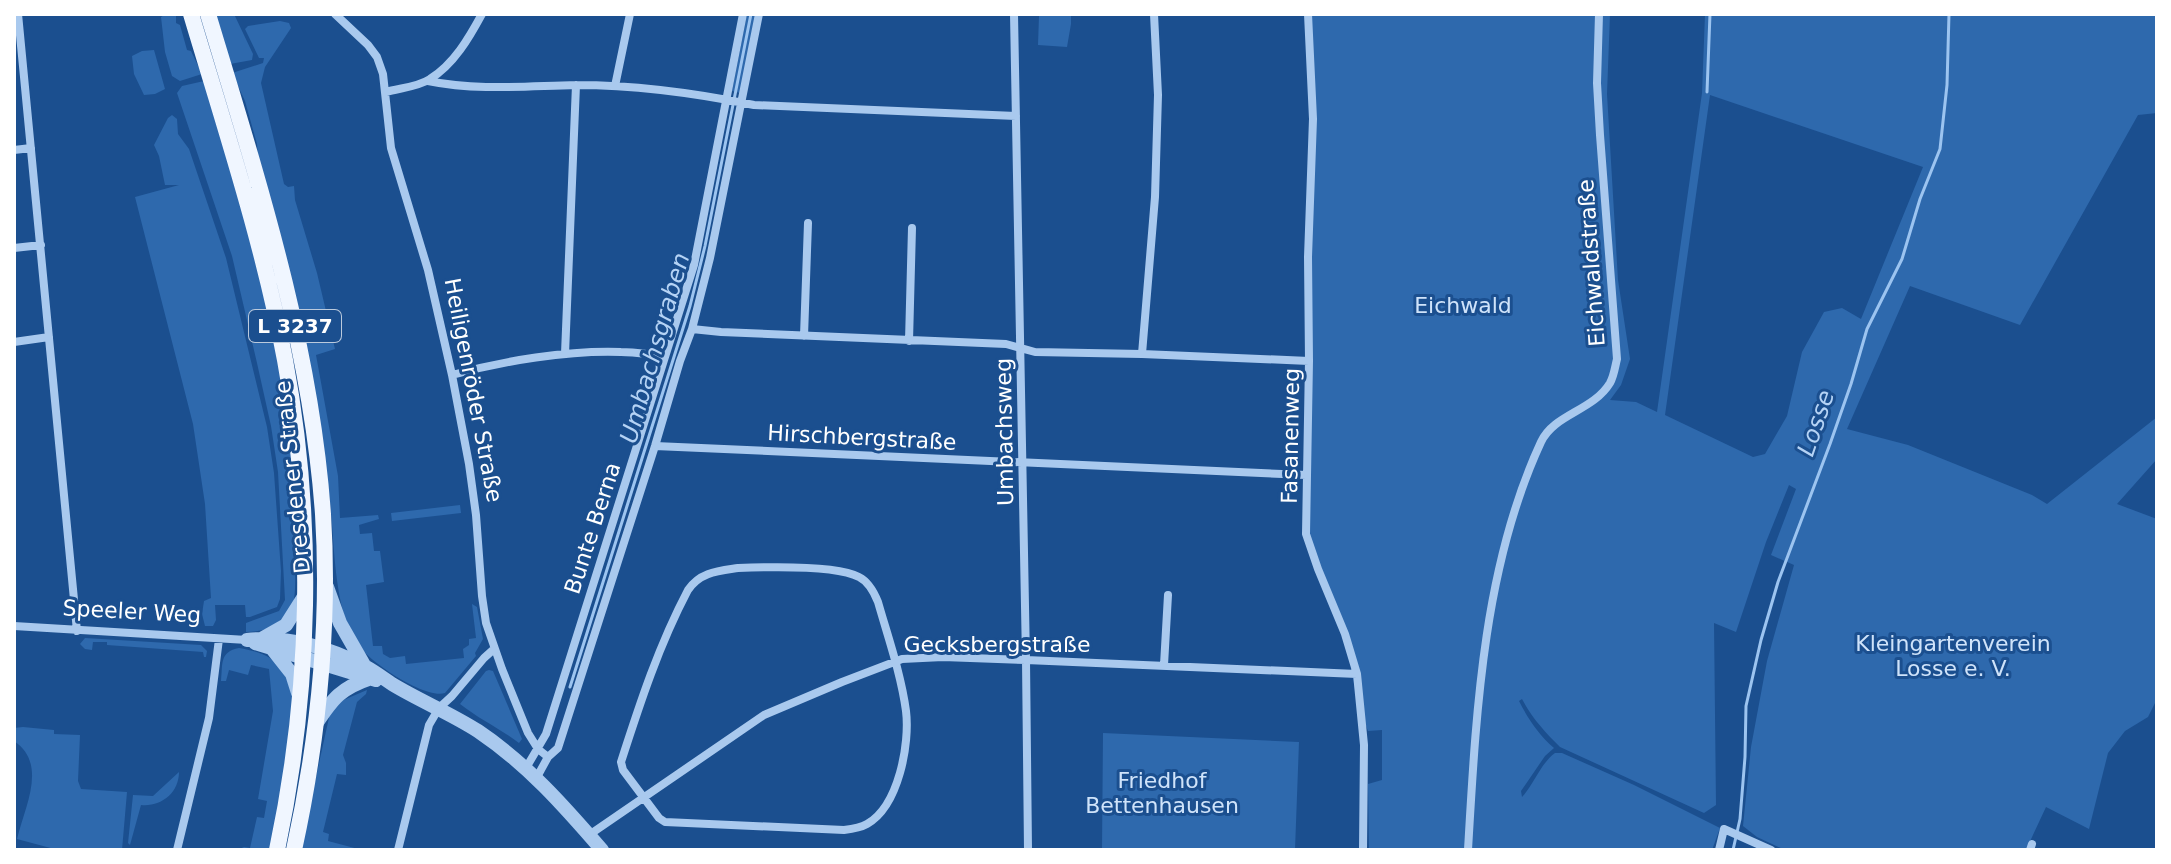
<svg xmlns="http://www.w3.org/2000/svg" width="2171" height="864" font-family="'DejaVu Sans',sans-serif">
<rect width="100%" height="100%" fill="#1b4f8f"/>
<path fill="#2e69ad" fill-rule="evenodd" d="M 166,14 L 176,16 L 176,23 L 180,25 L 187,50 L 191,51 L 202,74 L 180,81 L 172,76 L 165,52 L 161,17 Z
M 216,14 L 234,14 L 253,54 L 252,60 L 230,64 Z
M 747,14 L 756,14 L 740,93 L 732,91 Z
M 1044,14 L 1071,14 L 1071,24 L 1067,47 L 1038,45 L 1039,16 L 1043,16 Z
M 1305,14 L 1610,14 L 1607,94 L 1618,280 L 1630,359 L 1621,385 L 1610,400 L 1636,402 L 1657,412 L 1702,93 L 1705,14 L 2157,14 L 2157,113 L 2138,115 L 2020,325 L 1910,286 L 1847,429 L 1908,445 L 2032,495 L 2047,504 L 2157,417 L 2157,459 L 2117,504 L 2157,519 L 2157,699 L 2148,717 L 2125,731 L 2108,753 L 2089,829 L 2046,807 L 2026,850 L 1785,850 L 1757,837 L 1743,826 L 1751,747 L 1767,661 L 1794,565 L 1771,555 L 1796,489 L 1789,485 L 1766,542 L 1736,632 L 1714,623 L 1716,805 L 1704,813 L 1560,747 C 1545,732 1532,718 1522,699 L 1519,701 C 1528,719 1539,735 1554,748 L 1545,756 L 1521,791 L 1522,797 C 1534,784 1541,763 1555,753 L 1562,753 L 1634,785 L 1720,828 L 1712,850 L 1369,850 L 1368,784 L 1382,780 L 1382,730 L 1368,731 L 1357,703 L 1351,664 L 1342,635 L 1303,535 L 1310,122 ZM 1710,95 L 1923,167 L 1861,319 L 1842,308 L 1824,312 L 1802,352 L 1787,416 L 1765,454 L 1753,457 L 1665,415 Z
M 280,21 L 289,23 L 291,28 L 265,67 L 261,83 L 284,184 L 288,187 L 294,186 L 295,200 L 317,273 L 335,349 L 316,355 L 338,476 L 340,518 L 378,515 L 379,519 L 359,525 L 360,534 L 372,533 L 374,551 L 380,551 L 384,582 L 366,585 L 373,646 L 382,646 L 383,654 L 390,658 L 405,656 L 406,664 L 464,658 L 463,649 L 469,645 L 469,639 L 476,638 L 472,604 L 477,607 L 483,639 L 475,653 L 476,656 L 445,693 C 424,700 359,656 351,635 C 330,585 336,527 326,474 C 320,438 311,402 303,367 C 288,297 273,228 258,159 L 257,144 L 245,101 L 232,73 L 263,63 L 264,58 L 259,58 L 245,29 L 248,26 Z
M 154,50 L 165,89 L 155,94 L 144,95 L 134,74 L 132,56 L 142,51 Z
M 204,81 C 242,210 283,339 293,474 C 295,497 293,519 294,542 C 294,558 299,601 289,614 C 280,627 261,632 246,632 L 246,623 L 279,611 L 285,600 L 278,472 L 271,426 L 257,363 L 232,256 L 177,93 L 182,86 Z
M 172,115 L 177,119 L 178,134 L 189,149 L 226,258 L 267,427 L 274,473 L 281,571 L 280,599 L 277,607 L 250,617 L 246,617 L 245,605 L 215,605 L 216,620 L 213,626 L 205,626 L 202,614 L 204,601 L 211,598 L 205,504 L 193,424 L 135,197 L 179,185 L 165,185 L 159,156 L 154,145 L 168,118 Z
M 460,505 L 461,513 L 392,521 L 391,513 Z
M 85,638 L 201,645 L 207,651 L 206,657 L 204,657 L 203,652 L 107,645 L 107,642 L 93,642 L 92,650 L 85,649 L 80,644 Z
M 239,648 C 256,651 272,655 282,670 C 286,676 287,682 292,688 C 295,740 279,799 271,850 L 237,850 L 244,847 L 250,848 L 257,817 L 264,818 L 267,801 L 258,799 L 273,711 L 269,669 L 251,665 L 248,675 L 229,670 L 226,681 L 221,681 C 223,664 219,652 239,648 Z
M 489,670 L 493,671 L 522,739 L 519,743 C 499,728 479,719 460,704 L 486,671 Z
M 367,690 L 366,694 L 357,702 L 343,755 L 346,763 L 346,775 L 337,774 L 323,832 L 329,834 L 328,841 L 362,850 L 300,850 L 330,713 L 341,701 Z
M 23,727 L 54,730 L 54,734 L 80,735 L 78,781 L 81,789 L 127,792 L 122,850 L 58,850 L 17,839 C 25,806 48,764 14,741 L 14,728 Z
M 1103,733 L 1299,742 L 1295,850 L 1102,850 Z
M 179,772 C 179,793 161,807 141,805 L 130,845 L 128,843 L 133,795 L 153,796 Z"/>
<g fill="none" stroke-linecap="round" stroke-linejoin="round">
<path stroke="#9cc4f0" stroke-width="3" d="M 1707,92 L 1710,14
M 570,687 L 690,306 L 705,246 L 751,14
M 1733,850 L 1740,819 L 1745,757 L 1746,706 L 1761,640 L 1778,582 L 1830,444 L 1851,384 L 1867,329 L 1902,259 L 1920,199 L 1940,149 L 1947,85 L 1949,14"/>
<path stroke="#a9c9ee" stroke-width="8" d="M 18,14 L 77,631
M 335,14 L 368,45 L 377,57 L 383,74 L 391,148 L 428,270 L 452,375 L 469,464 L 476,515 L 482,596 L 486,623 L 502,669 L 528,733 L 538,749 L 548,757
M 1014,14 L 1026,660 L 1028,850
M 1308,14 L 1313,119 L 1308,257 L 1309,361 L 1306,534 L 1318,569 L 1345,634 L 1357,674 L 1364,745 L 1363,850
M 428,81 C 477,91 526,86 576,85 C 636,85 695,93 754,105 L 1016,116
M 615,86 L 630,14
M 386,92 C 400,88 418,87 430,79 C 454,64 469,38 482,14
M 14,150 L 31,148
M 14,248 L 41,245
M 692,329 L 721,332 L 1006,344 L 1035,352 L 1142,354 L 1309,361
M 804,336 L 808,223
M 909,341 L 912,228
M 14,342 L 49,337
M 565,354 L 576,85
M 1142,354 L 1155,197 L 1158,95 L 1154,14
M 452,375 C 502,361 569,350 621,352 C 636,352 651,355 665,356
M 655,446 L 1306,475
M 738,568 C 765,567 837,565 859,577 C 869,582 874,592 878,602 C 888,637 901,674 906,711 C 910,743 899,806 867,824 C 860,828 852,829 844,830 L 665,822 L 659,818 L 623,770 L 621,762 C 640,703 659,645 688,590 C 700,572 718,571 738,568 Z
M 14,626 L 247,640
M 1164,665 L 1168,595
M 526,768 L 546,734 L 694,265 L 743,14
M 537,777 L 548,757 L 558,748 L 655,446 L 680,361 L 692,329 L 710,258 L 759,14
M 589,835 L 764,715 L 842,682 L 902,659 L 943,657 L 1026,660 L 1357,674
M 177,850 L 209,718 L 219,639
M 398,850 L 429,725 L 439,708 L 452,696 L 484,658 L 494,649
M 1468,850 C 1476,714 1483,567 1541,442 C 1554,414 1593,411 1610,383 C 1614,376 1615,367 1617,359 L 1600,135 L 1597,83 L 1599,14
M 1719,850 L 1724,829 L 1771,850
M 2030,850 L 2032,844"/>
<path stroke="#a9c9ee" stroke-width="14" d="M 327,587 L 340,623 L 364,665
M 263,638 L 286,625 L 305,595
M 247,640 C 287,635 331,648 366,667 C 375,672 383,678 392,684 C 420,701 450,713 478,731 C 527,764 564,806 602,850
M 255,643 L 376,680
M 273,650 L 292,674 L 298,693
M 316,724 C 333,698 341,688 371,678"/>
<path stroke="#f0f6ff" stroke-width="16" d="M 191,14 C 225,128 263,243 285,360 C 315,521 311,690 277,850
M 208,14 C 257,177 311,343 323,514 C 330,626 318,740 294,850"/>
</g>
<g text-anchor="middle" stroke-width="6" stroke-linejoin="round" paint-order="stroke">
<rect fill="#1b4f8f" stroke="#bbcadd" stroke-width="2" x="249" y="310" width="92" height="32" rx="6"/>
<g font-size="20" font-weight="bold" fill="#fff">
<text x="295" y="333">L 3237</text>
</g>
<g font-size="22" fill="#fff" stroke="#1b4f8f">
<text transform="translate(1591 263) rotate(-94)" y="8">Eichwaldstraße</text>
<text transform="translate(474 390) rotate(79)" y="8">Heiligenröder Straße</text>
<text transform="translate(1004 432) rotate(-91)" y="8">Umbachsweg</text>
<text transform="translate(1290 436) rotate(-89)" y="8">Fasanenweg</text>
<text transform="translate(862 437) rotate(3)" y="8">Hirschbergstraße</text>
<text transform="translate(292 477) rotate(-96)" y="8">Dresdener Straße</text>
<text transform="translate(592 528) rotate(-72)" y="8">Bunte Berna</text>
<text transform="translate(132 611) rotate(3)" y="8">Speeler Weg</text>
<text x="997" y="652">Gecksbergstraße</text>
</g>
<g font-size="22" fill="#cfe3fa" stroke="#1b4f8f">
<text x="1463" y="313">Eichwald</text>
<text x="1953" y="651">Kleingartenverein<tspan x="1953" dy="25">Losse e. V.</tspan></text>
<text x="1162" y="788">Friedhof<tspan x="1162" dy="25">Bettenhausen</tspan></text>
</g>
<g font-size="24" font-style="italic" fill="#b5d3f5" stroke="#1b4f8f">
<text transform="translate(655 348) rotate(-74)" y="8">Umbachsgraben</text>
<text transform="translate(1816 423) rotate(-71)" y="8">Losse</text>
</g>
</g>
<rect width="2171" height="864" fill="none" stroke="#ffffff" stroke-width="32"/>
</svg>
